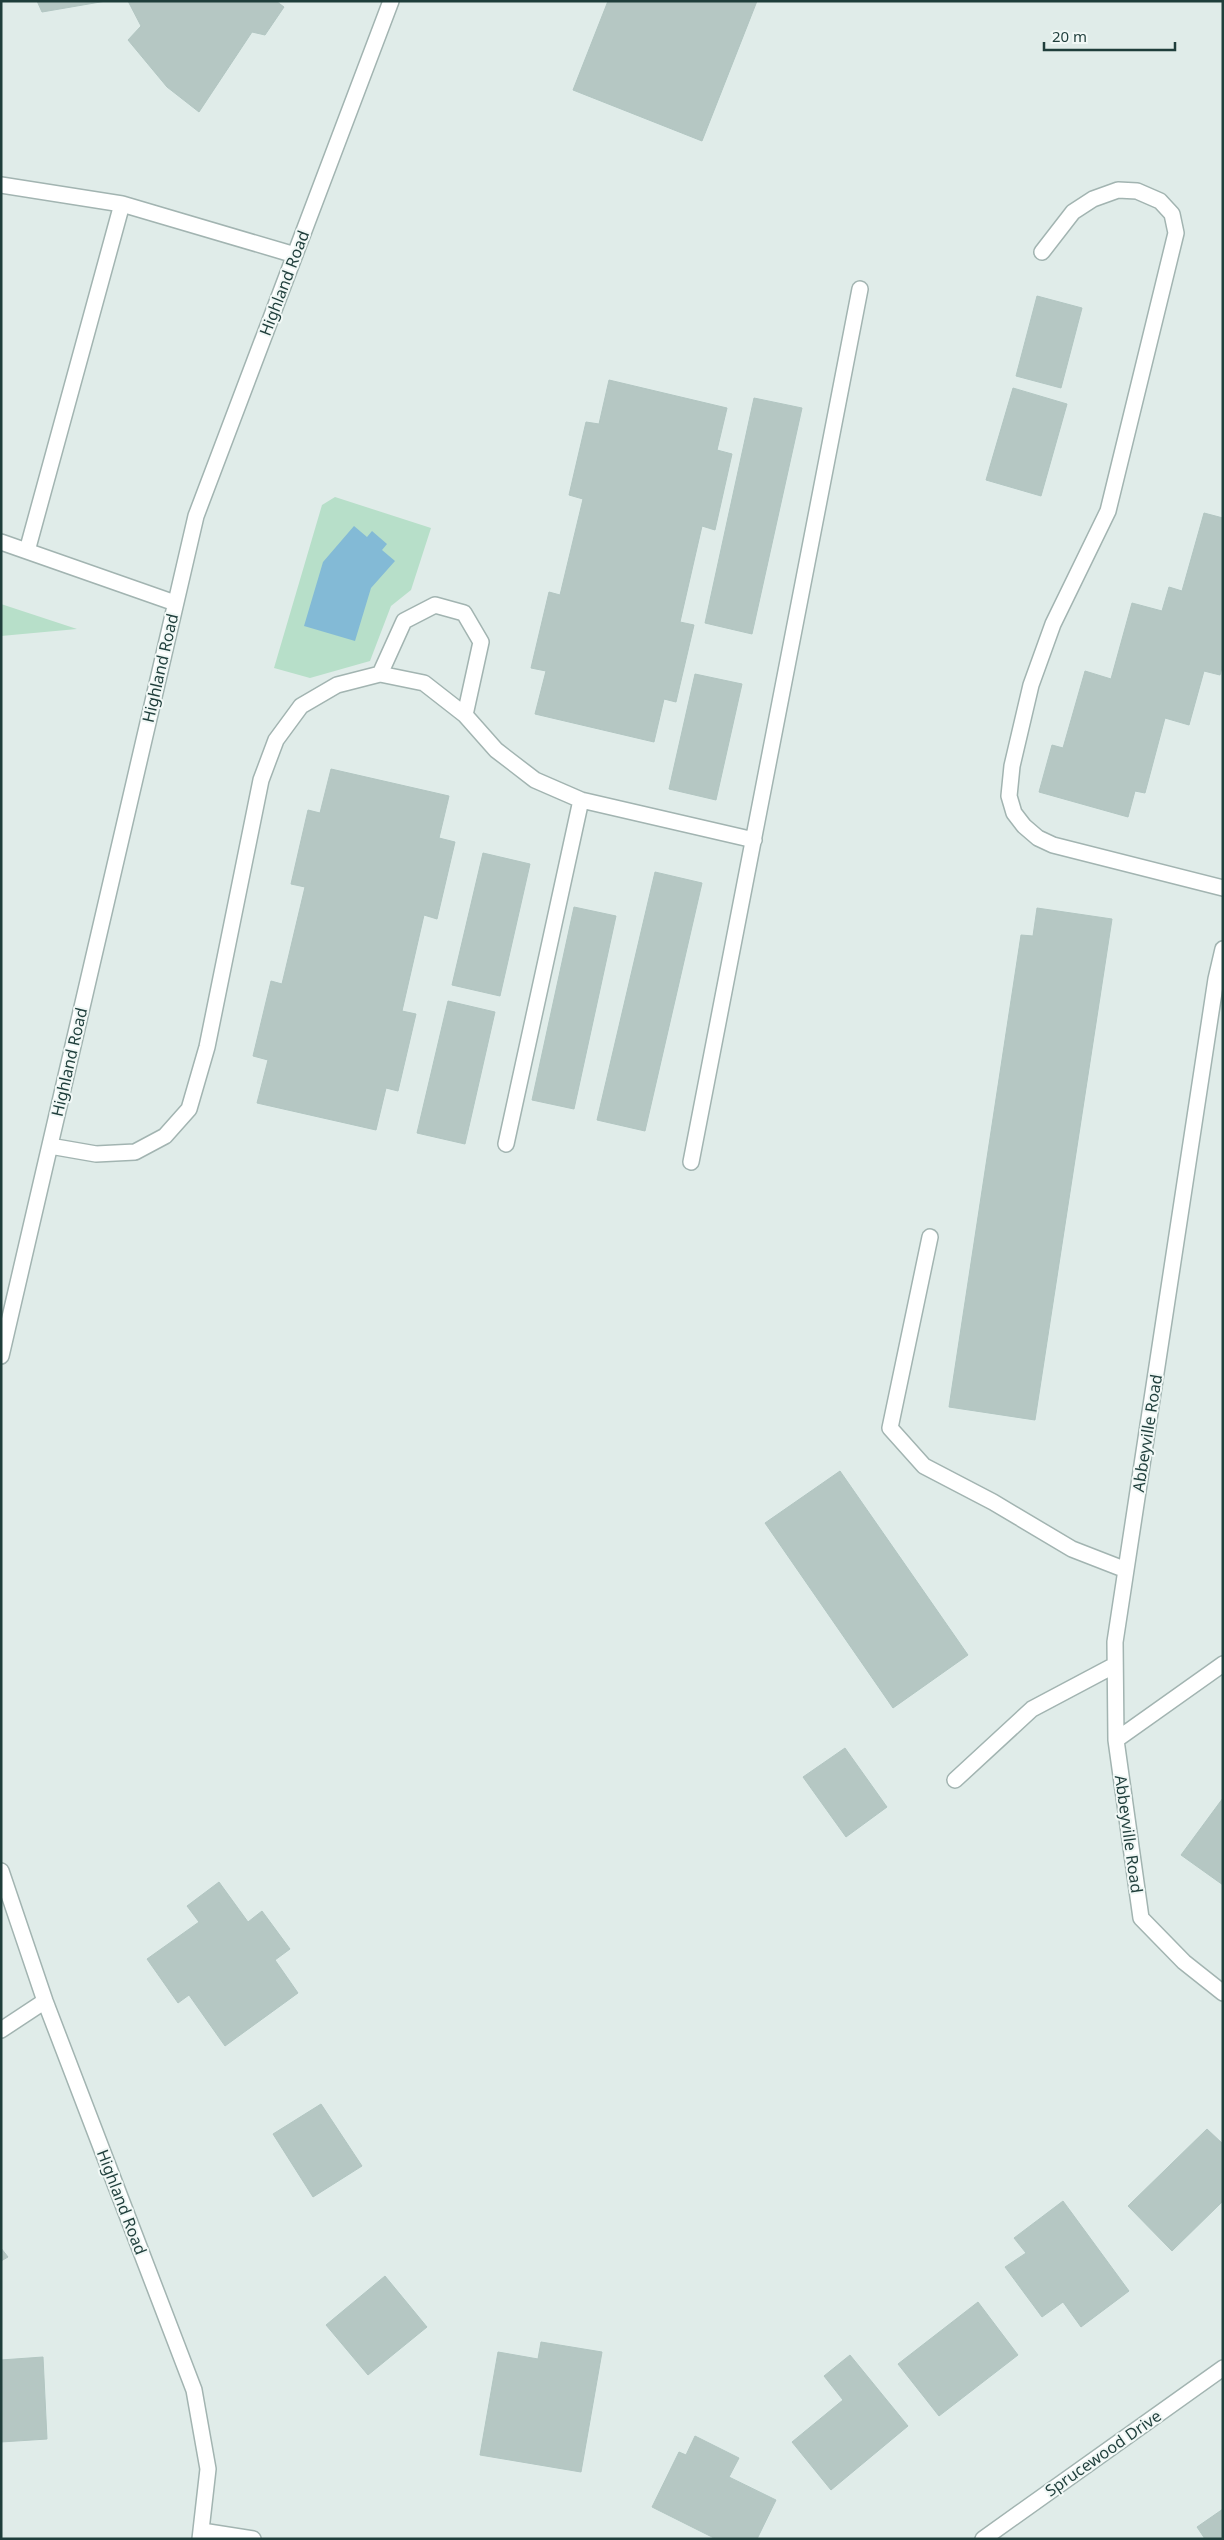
<svg xmlns="http://www.w3.org/2000/svg" width="1224" height="2540" font-family="'Noto Sans',sans-serif">
<rect width="100%" height="100%" fill="#e0ece9"/>
<path fill="#b7dfc9" d="M 335,497 L 431,528 L 411,590 L 391,606 L 370,661 L 310,678 L 274,668 L 322,505 Z
M 1,604 L 77,629 L 1,636 Z"/>
<path fill="#83bad6" d="M 354,526 L 367,537 L 372,531 L 387,544 L 382,550 L 395,561 L 371,588 L 355,641 L 304,626 L 323,562 Z"/>
<path fill="#b5c7c3" stroke="#b2c6c2" d="M 37,1 L 106,1 L 42,12 Z
M 128,1 L 276,1 L 284,7 L 265,35 L 252,32 L 199,112 L 167,87 L 128,40 L 141,26 Z
M 608,1 L 757,1 L 702,141 L 573,90 Z
M 1037,296 L 1082,308 L 1061,388 L 1016,376 Z
M 609,380 L 727,408 L 717,450 L 732,454 L 715,530 L 702,526 L 680,622 L 694,625 L 676,702 L 664,699 L 654,742 L 535,714 L 546,671 L 531,668 L 549,592 L 560,595 L 583,499 L 569,495 L 586,422 L 599,424 Z
M 1013,388 L 1067,404 L 1041,496 L 986,480 Z
M 754,398 L 802,408 L 752,634 L 705,623 Z
M 1204,513 L 1223,518 L 1223,664 L 1220,675 L 1204,671 L 1189,725 L 1165,718 L 1145,793 L 1135,791 L 1128,817 L 1039,792 L 1052,745 L 1063,748 L 1085,671 L 1111,679 L 1132,603 L 1162,611 L 1169,587 L 1182,591 Z
M 695,674 L 742,684 L 716,800 L 669,789 Z
M 331,769 L 449,796 L 439,838 L 455,842 L 437,919 L 424,915 L 402,1011 L 416,1014 L 398,1091 L 386,1088 L 376,1130 L 257,1103 L 268,1060 L 253,1056 L 271,981 L 282,984 L 305,887 L 291,884 L 308,810 L 320,813 Z
M 483,853 L 530,864 L 500,996 L 452,985 Z
M 655,872 L 702,883 L 645,1131 L 597,1120 Z
M 574,907 L 616,916 L 574,1109 L 532,1100 Z
M 1037,908 L 1112,919 L 1035,1420 L 949,1407 L 1021,935 L 1033,936 Z
M 448,1001 L 495,1012 L 465,1144 L 417,1133 Z
M 840,1471 L 968,1655 L 893,1708 L 765,1523 Z
M 845,1748 L 887,1807 L 846,1837 L 803,1777 Z
M 1223,1798 L 1223,1885 L 1181,1855 Z
M 219,1882 L 248,1922 L 262,1911 L 290,1949 L 275,1960 L 298,1993 L 225,2046 L 189,1995 L 178,2003 L 147,1959 L 199,1922 L 187,1906 Z
M 321,2104 L 362,2166 L 313,2197 L 273,2134 Z
M 1207,2129 L 1223,2144 L 1223,2201 L 1172,2251 L 1128,2206 Z
M 1063,2201 L 1129,2291 L 1081,2327 L 1063,2302 L 1042,2317 L 1005,2267 L 1026,2253 L 1014,2238 Z
M 1,2248 L 8,2257 L 1,2261 Z
M 385,2276 L 427,2327 L 368,2375 L 326,2325 Z
M 978,2302 L 1018,2355 L 939,2416 L 898,2364 Z
M 541,2342 L 602,2352 L 581,2472 L 480,2455 L 498,2352 L 538,2359 Z
M 850,2355 L 908,2426 L 831,2490 L 792,2442 L 843,2400 L 824,2376 Z
M 43,2357 L 47,2439 L 1,2442 L 1,2360 Z
M 695,2436 L 739,2458 L 729,2477 L 776,2500 L 757,2539 L 716,2539 L 652,2507 L 679,2452 L 686,2455 Z
M 1223,2509 L 1223,2539 L 1205,2539 L 1197,2527 Z"/>
<g fill="none" stroke-linecap="round" stroke-linejoin="round">
<g stroke="#a2b4b1" stroke-width="18">
<path id="minor" d="M 1,185 L 122,204 L 27,551
M 122,204 L 295,255
M 1042,252 L 1073,212 L 1093,199 L 1118,190 L 1137,191 L 1160,201 L 1172,214 L 1176,233 L 1108,511 L 1053,624 L 1031,685 L 1012,766 L 1009,796 L 1014,813 L 1024,826 L 1038,838 L 1053,845 L 1223,888
M 1,542 L 175,603
M 380,674 L 404,621 L 435,605 L 464,613 L 481,642 L 465,715
M 1223,949 L 1216,979 L 1115,1642 L 1116,1740 L 1141,1918 L 1184,1962 L 1223,1993
M 506,1144 L 581,800
M 50,1146 L 96,1154 L 135,1152 L 165,1136 L 189,1109 L 207,1047 L 261,780 L 276,740 L 301,706 L 337,685 L 380,674 L 424,683 L 465,715 L 496,750 L 535,780 L 581,800 L 754,840
M 691,1162 L 860,289
M 930,1237 L 890,1428 L 924,1466 L 993,1502 L 1072,1549 L 1126,1570
M 1,1356 L 196,516 L 391,1
M 1116,1740 L 1223,1664
M 955,1780 L 1032,1709 L 1115,1665
M 1,1871 L 45,2001 L 194,2390 L 208,2469 L 200,2539
M 1,2030 L 45,2001
M 202,2531 L 253,2539
M 983,2539 L 1223,2368"/>
</g>
<use href="#minor" stroke="#fff" stroke-width="15"/>
</g>
<g text-anchor="middle" stroke-width="4" stroke-linejoin="round" paint-order="stroke">
<g font-size="16" fill="#1f3e3b" stroke="#f1f8f6">
<text transform="translate(284 283) rotate(-69)" y="6">Highland Road</text>
<text transform="translate(160 668) rotate(-77)" y="6">Highland Road</text>
<text transform="translate(69 1062) rotate(-77)" y="6">Highland Road</text>
<text transform="translate(1147 1433) rotate(-81)" y="6">Abbeyville Road</text>
<text transform="translate(1129 1834) rotate(82)" y="6">Abbeyville Road</text>
<text transform="translate(122 2202) rotate(69)" y="6">Highland Road</text>
<text transform="translate(1103 2453) rotate(-35)" y="6">Sprucewood Drive</text>
</g>
</g>
<rect width="1224" height="2540" fill="none" stroke="#1f3e3b" stroke-width="5"/>
<path d="M1044 42v8h131v-8" fill="none" stroke="#1f3e3b" stroke-width="2.5"/>
<text x="1052" y="42" font-size="15" fill="#1f3e3b" stroke="#f1f8f6" stroke-width="4" paint-order="stroke">20 m</text>
</svg>
